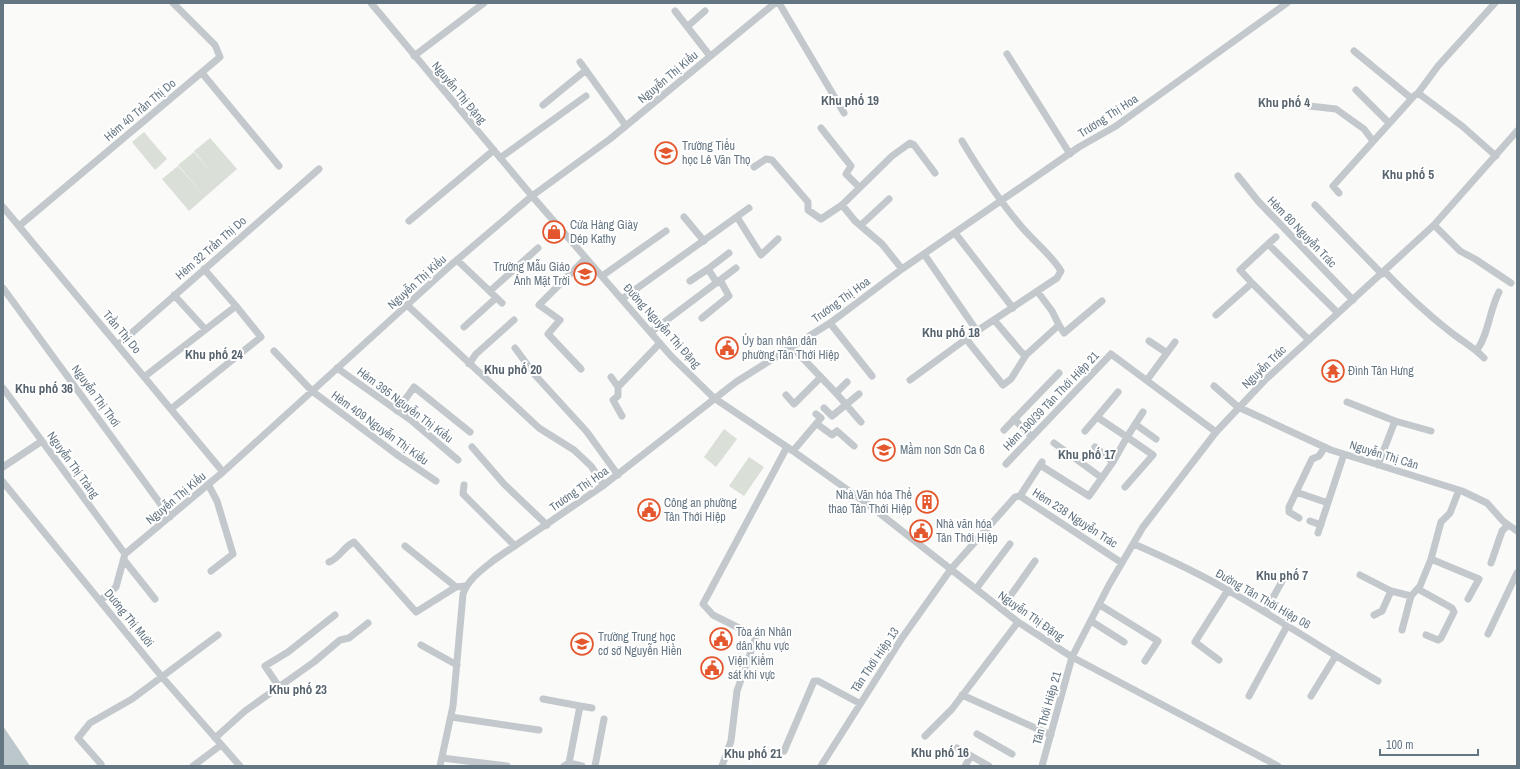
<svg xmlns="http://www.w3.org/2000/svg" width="1520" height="769" font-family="'Archivo Narrow',sans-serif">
<rect width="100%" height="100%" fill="#fafaf8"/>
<path fill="#dadfd7" d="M 144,132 L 167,159 L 155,170 L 132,142 Z
M 210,138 L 237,169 L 205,197 L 178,165 L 194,152 L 213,174 L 194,151 Z
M 178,166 L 205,197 L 189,211 L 162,179 Z
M 724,429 L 737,439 L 716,467 L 704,457 Z
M 749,457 L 764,467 L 744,496 L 729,486 Z"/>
<path fill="#bbc7cb" d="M 3,726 L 30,766 L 3,766 Z"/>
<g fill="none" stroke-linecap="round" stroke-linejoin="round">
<path stroke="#c3c8cc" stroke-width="7" d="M 371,3 L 532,196 L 671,356 L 714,398 L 793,451 L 869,505 L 1018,622 L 1072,657 L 1278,766
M 779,3 L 844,113
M 675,11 L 710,56
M 688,26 L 705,11
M 1354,51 L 1411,98
M 1007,54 L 1070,154
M 414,56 L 484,3
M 580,62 L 626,126
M 202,73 L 279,166
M 1356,90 L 1389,123
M 1418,93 L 1438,66 L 1495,3
M 543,105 L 586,70
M 1309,106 L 1336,109 L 1364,129 L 1373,141
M 821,128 L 851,166 L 846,174 L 859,187
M 500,158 L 586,96
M 754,167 L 766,159 L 772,160 L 808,202 L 808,210 L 821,219 L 842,205 L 892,156 L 910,143 L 914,145 L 935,173
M 1238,176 L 1258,201 L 1353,300
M 1339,193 L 1333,186 L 1414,96 L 1418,93 L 1462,126 L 1496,156
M 842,205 L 855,221 L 882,244 L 902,269
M 1315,205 L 1382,274
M 3,207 L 223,472
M 684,217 L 704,241
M 737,217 L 761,255 L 778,239
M 409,221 L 494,150
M 861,225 L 889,199
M 1434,225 L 1460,251 L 1475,259 L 1511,283
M 19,226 L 220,57 L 215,45 L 173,3
M 955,233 L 1013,308
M 1268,244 L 1276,237
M 924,254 L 977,331
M 457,260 L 502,303
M 204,269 L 236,306
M 1385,272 C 1405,293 1425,312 1448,330 C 1460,340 1474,347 1484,358
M 602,276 L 666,231
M 690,281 L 708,269
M 717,283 L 708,269 L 729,253
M 1252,283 L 1240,270 L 1268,244 L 1338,313
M 3,288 L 170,517
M 490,291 L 538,248
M 1037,291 L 1052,311 L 1059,325
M 174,295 L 205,329
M 622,299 L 749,208
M 407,305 L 539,428 L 574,450 L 591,466 L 604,485
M 1216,315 L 1252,283 L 1309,340
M 702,318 L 729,296 L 720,280
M 995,321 L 1022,353 L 1026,355 L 1059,325 L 1064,333 L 1102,301
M 830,323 L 872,376
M 464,327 L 496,298
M 651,332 L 736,268
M 966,339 L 1003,385 L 1011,379 L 1026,355
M 1149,341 L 1167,353
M 118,345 L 319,169
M 515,348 L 535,375 L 587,432 L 618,475
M 793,348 L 836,393 L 847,382
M 1477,350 C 1489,333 1489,311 1499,292
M 274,351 L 312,391 L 396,454 L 436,481
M 469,364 L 476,354 L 514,320
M 337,368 L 412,421 L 458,460
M 581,369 L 548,334 L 560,320 L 539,305 L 586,258
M 144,377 L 236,306 L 261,337 L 171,409
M 611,377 L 618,387 L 660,343
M 910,380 L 977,331 L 1057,278 L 1061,271 C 1050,253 1033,241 1020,225 C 998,199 980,171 962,141
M 1147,380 L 1175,342
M 1214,386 L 1238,407 L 1331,450 L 1462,491 L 1487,503 L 1503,521 L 1517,531
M 618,387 L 618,396 L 613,400 L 622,416
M 3,388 L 125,554
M 836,393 L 861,422
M 786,395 L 794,404 L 821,377
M 1347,402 L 1395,421 L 1431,431
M 824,408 L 832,416 L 859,394
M 397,411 L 414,387 L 470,432
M 1014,419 L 1032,437
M 817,424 L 832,435 L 837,431 L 854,446
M 1135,424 L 1156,439
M 1004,430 L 1059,373
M 1085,431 L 1097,417
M 1054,443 L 1102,478
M 472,447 L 504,484 L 547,525
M 1095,447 L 1113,462
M 793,451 L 821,418 L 816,414
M 1006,464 L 1111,354 L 1216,432
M 1040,465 L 1089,496 L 1113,462 L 1127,437 L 1097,417 L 1118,392
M 1378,465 L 1395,421
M 3,467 L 42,441
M 3,482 L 162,677 L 240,766
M 208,484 L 217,501 L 233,554 L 211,571
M 464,485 L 463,494 L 515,546
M 1125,487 L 1153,455 L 1127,437 L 1143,412
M 1296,492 L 1328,503
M 1020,496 L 1042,462
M 1299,518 L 1289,512 L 1289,507 L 1312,459 L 1319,456 L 1325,447
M 1310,521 L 1321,525
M 1318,533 L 1344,454
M 1134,544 C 1166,558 1199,573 1229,591 C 1280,620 1328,652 1378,681
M 405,546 L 456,587
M 1431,559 L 1479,579 L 1468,599
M 124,560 L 155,599
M 329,562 C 340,558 343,547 354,542 L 416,612 L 456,587 L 465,586
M 1491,563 L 1502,531 L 1508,525
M 1360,575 L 1391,591 L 1411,596 L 1420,586 L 1431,559 L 1441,522 L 1450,513 L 1459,490
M 976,589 L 1010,544
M 1418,589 L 1452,608 L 1454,612 L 1441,638 L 1438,640 L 1426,635
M 101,600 L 116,587 L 125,554 L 223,472 L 451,265 L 532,196 L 610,139 L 775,3
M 1100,605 L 1158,641 L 1145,661
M 1001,609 L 1035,561
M 1265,612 L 1286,574
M 1374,615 L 1382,611 L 1391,591
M 1091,621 L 1124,642
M 1402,630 L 1411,596
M 1488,634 L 1517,573
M 421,645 L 457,665
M 1219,660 L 1195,642 L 1228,590
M 279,687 L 265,666 L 288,652 L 335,615
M 962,695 L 1051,735
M 1249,696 L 1287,626
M 1311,696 L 1335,657
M 543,699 L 580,706 L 569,763
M 580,706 L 592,708
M 451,717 L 539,730
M 977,734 L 1012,754
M 925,736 L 952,709 L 1018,622
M 215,738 L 245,711 L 314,662 L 340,640 L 349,638 L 368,623
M 957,748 L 989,766
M 784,751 L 814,681 L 818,681 L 859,703
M 442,758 L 507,766
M 101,764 L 78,738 L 90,723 L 132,699 L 218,635
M 193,766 L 221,745
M 440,766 L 453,706 L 463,594 C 468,579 482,570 494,560 L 604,485 L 736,382 L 830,323 L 902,269 L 1079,147 L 1116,126 L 1287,3
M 564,766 L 569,763 L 582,766
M 595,766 L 604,719
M 722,766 L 731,741 L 737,691 L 755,640 L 755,636 L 713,615 L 703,604 L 787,447
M 821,766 L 902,638 L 951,569 L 1015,497 L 1020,496 L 1122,563
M 965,766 L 971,756
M 1042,766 L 1072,657 L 1109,585 L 1143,527 L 1216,432 L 1265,380 L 1434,225 L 1517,131"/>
</g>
<defs>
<g id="school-ring" transform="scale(1.15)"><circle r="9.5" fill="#fff" stroke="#e4572e" stroke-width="1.5"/><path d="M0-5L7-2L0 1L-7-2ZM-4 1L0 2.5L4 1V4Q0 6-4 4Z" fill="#e4572e"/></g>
<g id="shop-ring" transform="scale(1.15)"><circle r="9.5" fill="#fff" stroke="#e4572e" stroke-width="1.5"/><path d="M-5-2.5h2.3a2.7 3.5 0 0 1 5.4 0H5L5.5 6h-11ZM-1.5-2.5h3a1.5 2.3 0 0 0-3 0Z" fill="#e4572e"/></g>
<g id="civic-ring" transform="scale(1.15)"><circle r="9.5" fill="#fff" stroke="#e4572e" stroke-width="1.5"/><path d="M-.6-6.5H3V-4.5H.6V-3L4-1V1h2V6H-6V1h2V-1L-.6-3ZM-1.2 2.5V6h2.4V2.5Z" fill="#e4572e"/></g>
<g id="temple-ring" transform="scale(1.15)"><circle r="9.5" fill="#fff" stroke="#e4572e" stroke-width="1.5"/><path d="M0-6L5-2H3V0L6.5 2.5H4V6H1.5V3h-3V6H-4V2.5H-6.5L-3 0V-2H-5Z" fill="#e4572e"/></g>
<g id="building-ring" transform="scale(1.15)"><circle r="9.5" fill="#fff" stroke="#e4572e" stroke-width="1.5"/><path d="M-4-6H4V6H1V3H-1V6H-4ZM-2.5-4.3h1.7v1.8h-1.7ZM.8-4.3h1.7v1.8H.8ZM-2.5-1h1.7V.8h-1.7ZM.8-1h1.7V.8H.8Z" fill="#e4572e"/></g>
</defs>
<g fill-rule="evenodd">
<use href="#school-ring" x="666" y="153"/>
<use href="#shop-ring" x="554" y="232"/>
<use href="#school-ring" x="585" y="274"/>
<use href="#civic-ring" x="727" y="348"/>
<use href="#temple-ring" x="1333" y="371"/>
<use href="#school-ring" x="884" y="450"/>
<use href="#building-ring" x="927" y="502"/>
<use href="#civic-ring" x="649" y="510"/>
<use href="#civic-ring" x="921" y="531"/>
<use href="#civic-ring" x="721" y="639"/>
<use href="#school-ring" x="582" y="644"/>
<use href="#civic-ring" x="712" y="668"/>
</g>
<g text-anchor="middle" stroke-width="4" stroke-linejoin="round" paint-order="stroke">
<g font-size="12" fill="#657683" stroke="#fff">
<text transform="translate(668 77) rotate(-40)" y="4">Nguyễn Thị Kiểu</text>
<text transform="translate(459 93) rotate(50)" y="4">Nguyễn Thị Đặng</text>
<text transform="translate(140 110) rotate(-40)" y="4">Hẻm 40 Trần Thị Do</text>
<text transform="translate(1108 116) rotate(-33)" y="4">Trương Thị Hoa</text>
<text transform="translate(1302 232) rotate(46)" y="4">Hẻm 80 Nguyễn Trác</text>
<text transform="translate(211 248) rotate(-41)" y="4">Hẻm 32 Trần Thị Do</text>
<text transform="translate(417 282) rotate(-42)" y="4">Nguyễn Thị Kiểu</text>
<text transform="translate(841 300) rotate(-36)" y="4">Trương Thị Hoa</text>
<text transform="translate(662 326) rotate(48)" y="4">Đường Nguyễn Thị Đặng</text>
<text transform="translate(122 332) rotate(50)" y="4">Trần Thị Do</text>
<text transform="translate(1264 367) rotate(-44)" y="4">Nguyễn Trác</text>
<text transform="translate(96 396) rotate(54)" y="4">Nguyễn Thị Thơi</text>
<text transform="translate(1051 401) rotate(-46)" y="4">Hẻm 190/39 Tân Thới Hiệp 21</text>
<text transform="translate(405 405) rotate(37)" y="4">Hẻm 395 Nguyễn Thị Kiểu</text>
<text transform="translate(380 428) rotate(36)" y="4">Hẻm 409 Nguyễn Thị Kiểu</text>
<text transform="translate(1384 455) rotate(17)" y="4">Nguyễn Thị Căn</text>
<text transform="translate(73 465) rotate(54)" y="4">Nguyễn Thị Tràng</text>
<text transform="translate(579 489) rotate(-35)" y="4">Trương Thị Hoa</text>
<text transform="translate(176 498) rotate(-40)" y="4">Nguyễn Thị Kiểu</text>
<text transform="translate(1075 518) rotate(33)" y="4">Hẻm 238 Nguyễn Trác</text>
<text transform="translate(1263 599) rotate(30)" y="4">Đường Tân Thời Hiệp 06</text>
<text transform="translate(1031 616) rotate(35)" y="4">Nguyễn Thị Đặng</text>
<text transform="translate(129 618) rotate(51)" y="4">Dương Thị Mười</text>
<text transform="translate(875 660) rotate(-56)" y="4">Tân Thới Hiệp 13</text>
<text transform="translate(1047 708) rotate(-74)" y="4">Tân Thới Hiệp 21</text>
</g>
<g font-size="12" fill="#657683" stroke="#fff" text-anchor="start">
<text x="682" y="150">Trường Tiểu<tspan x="682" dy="14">học Lê Văn Thọ</tspan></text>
<text x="570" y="229">Cửa Hàng Giày<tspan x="570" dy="14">Dép Kathy</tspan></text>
<text x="570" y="271" text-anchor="end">Trường Mẫu Giáo<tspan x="570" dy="14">Ánh Mặt Trời</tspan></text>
<text x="742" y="345">Ủy ban nhân dân<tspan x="742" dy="14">phường Tân Thới Hiệp</tspan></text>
<text x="1348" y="375">Đình Tân Hưng</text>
<text x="900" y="454">Mầm non Sơn Ca 6</text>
<text x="912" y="499" text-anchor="end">Nhà Văn hóa Thể<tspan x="912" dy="14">thao Tân Thới Hiệp</tspan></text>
<text x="664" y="507">Công an phường<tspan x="664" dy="14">Tân Thới Hiệp</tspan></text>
<text x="936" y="528">Nhà văn hóa<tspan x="936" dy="14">Tân Thới Hiệp</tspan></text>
<text x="736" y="636">Tòa án Nhân<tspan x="736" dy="14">dân khu vực</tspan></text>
<text x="598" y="641">Trường Trung học<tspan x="598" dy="14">cơ sở Nguyễn Hiền</tspan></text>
<text x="728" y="665">Viện Kiểm<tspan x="728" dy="14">sát khi vực</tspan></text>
</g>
<g font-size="13" font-weight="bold" fill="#57646e" stroke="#fff">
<text x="850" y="105">Khu phố 19</text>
<text x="1284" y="107">Khu phố 4</text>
<text x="1408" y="179">Khu phố 5</text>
<text x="951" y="337">Khu phố 18</text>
<text x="214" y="359">Khu phố 24</text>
<text x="513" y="374">Khu phố 20</text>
<text x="44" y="393">Khu phố 36</text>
<text x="1087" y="459">Khu phố 17</text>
<text x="1282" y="580">Khu phố 7</text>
<text x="298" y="694">Khu phố 23</text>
<text x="940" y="757">Khu phố 16</text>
<text x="753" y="758">Khu phố 21</text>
</g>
</g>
<rect width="1520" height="769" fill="none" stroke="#657683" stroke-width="8"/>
<path d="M1380 749v6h98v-6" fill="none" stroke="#657683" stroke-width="2"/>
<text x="1386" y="749" font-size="12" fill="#657683" stroke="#ffffff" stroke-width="3" paint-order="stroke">100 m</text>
</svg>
